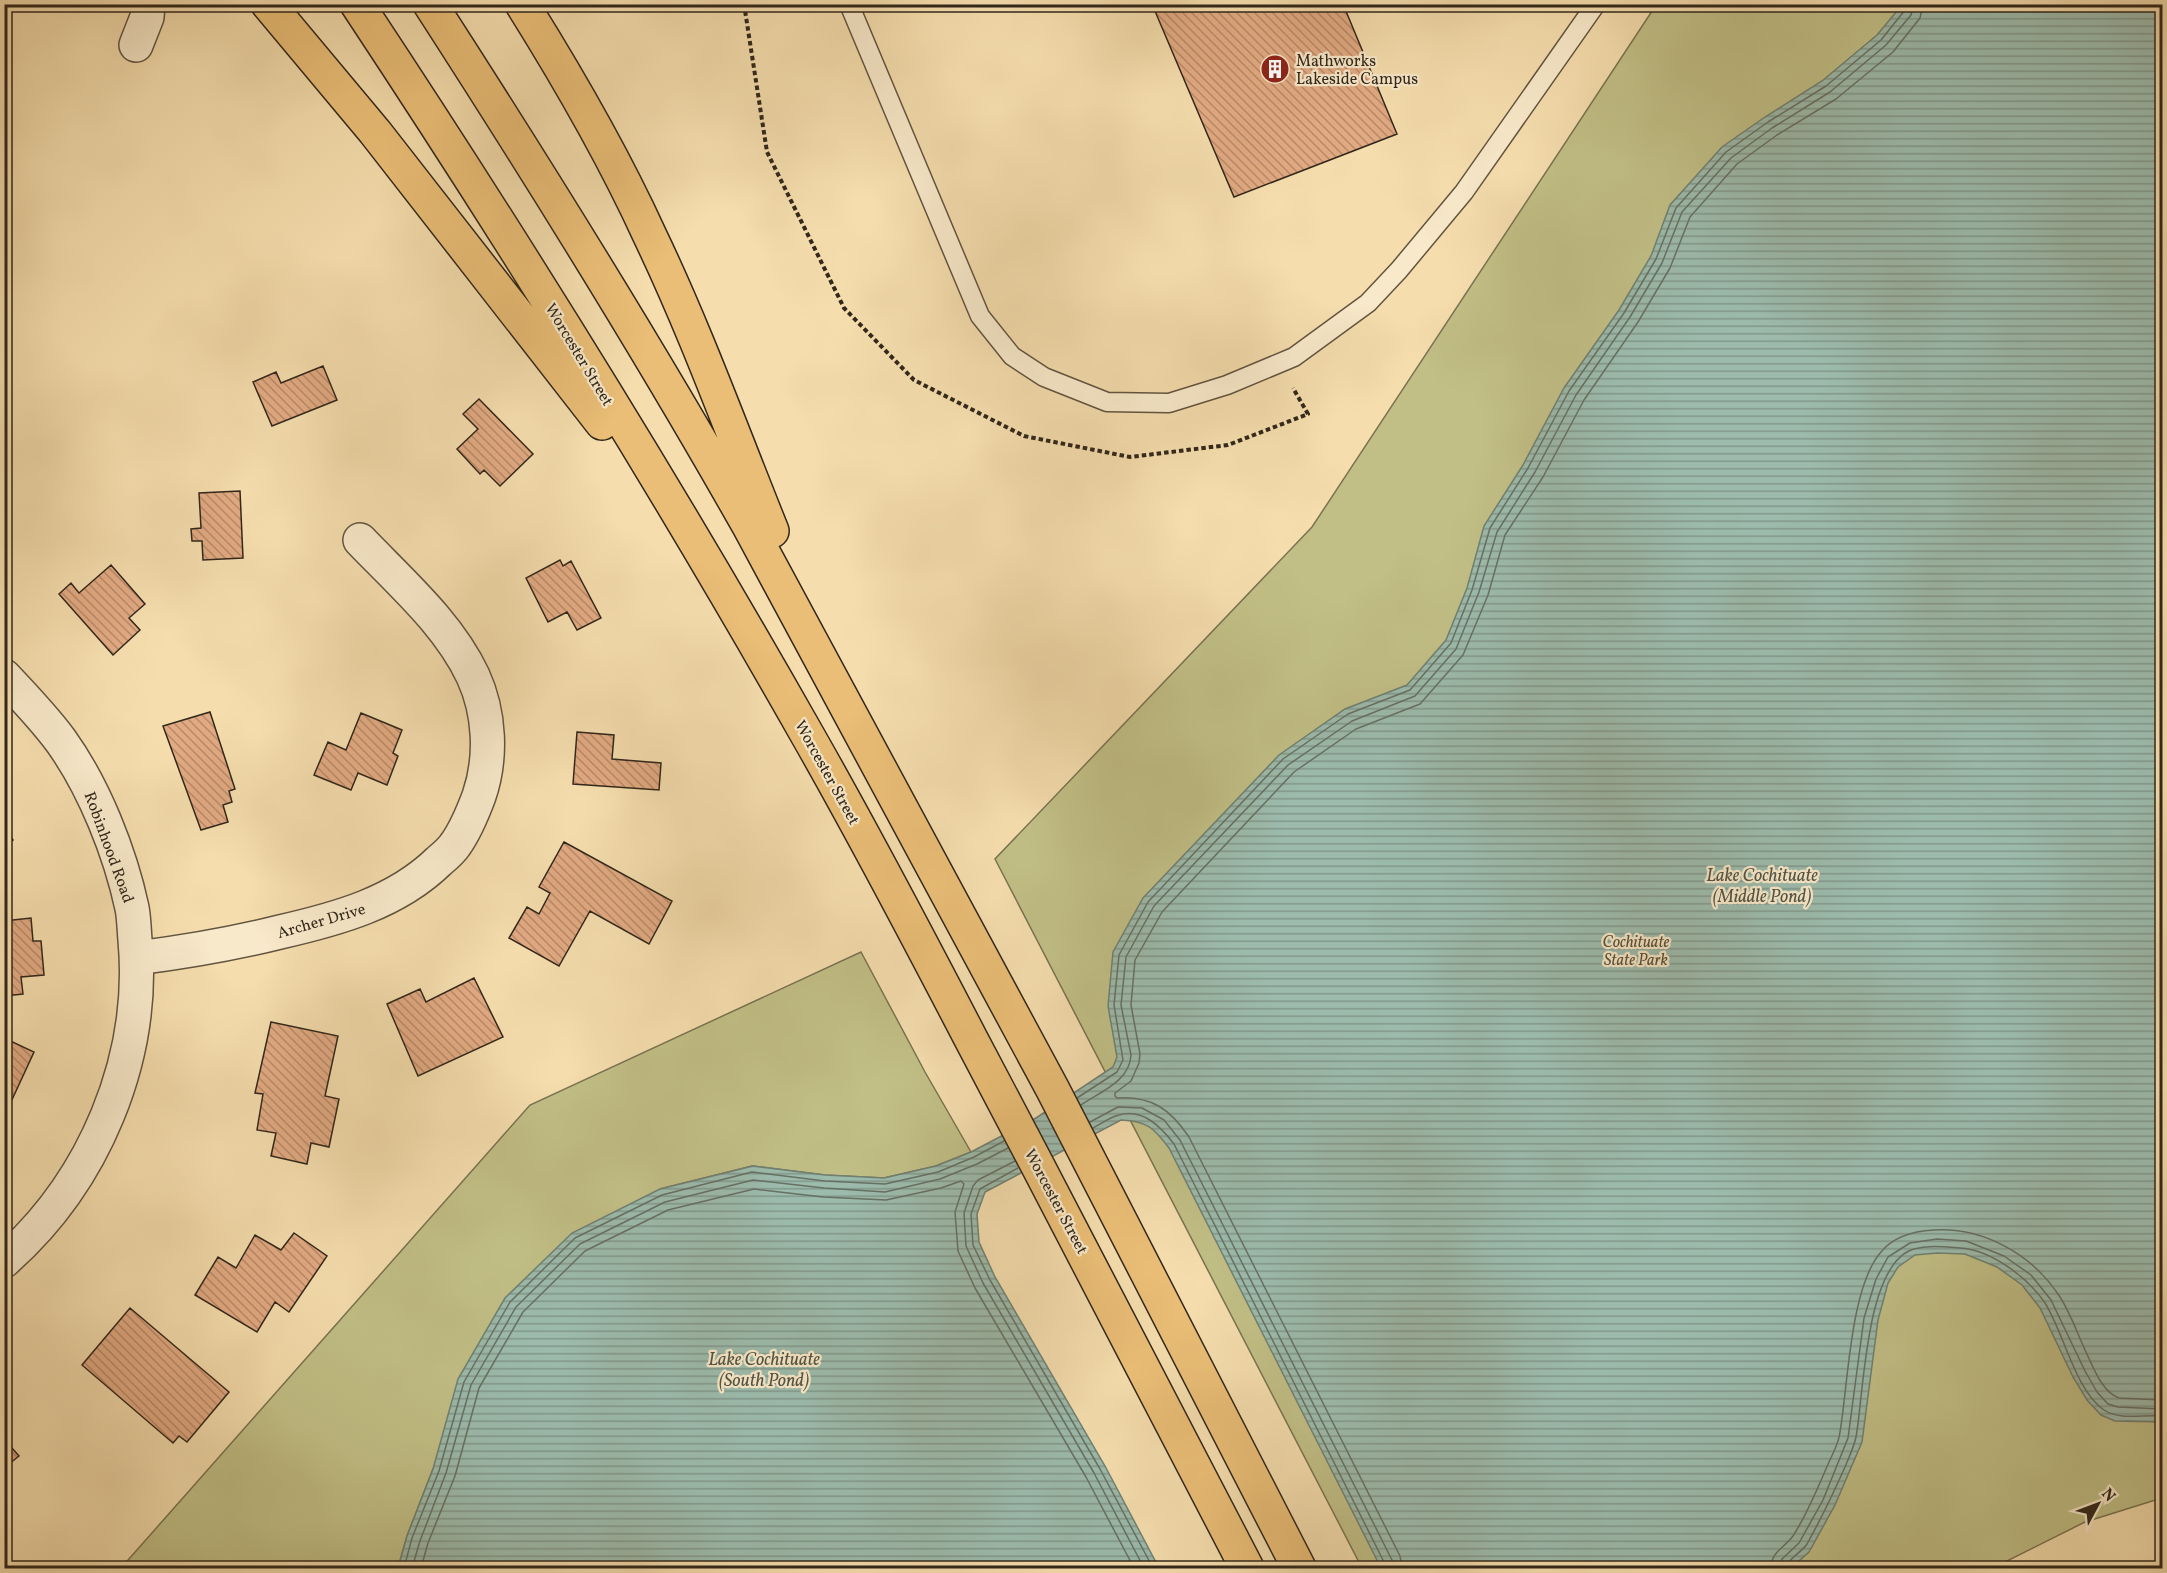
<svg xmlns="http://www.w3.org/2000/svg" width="2167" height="1573" font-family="Vollkorn,serif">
<defs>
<pattern id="water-rules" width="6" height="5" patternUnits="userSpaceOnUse" patternTransform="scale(1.5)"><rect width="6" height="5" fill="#9cbbac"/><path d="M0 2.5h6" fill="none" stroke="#80988b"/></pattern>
<pattern id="building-back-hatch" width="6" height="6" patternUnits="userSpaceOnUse" patternTransform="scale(1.5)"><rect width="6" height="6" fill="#e2aa82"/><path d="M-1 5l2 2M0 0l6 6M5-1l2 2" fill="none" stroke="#b88a6a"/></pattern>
</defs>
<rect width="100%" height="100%" fill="#f5ddad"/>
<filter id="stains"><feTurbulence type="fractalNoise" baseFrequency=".00333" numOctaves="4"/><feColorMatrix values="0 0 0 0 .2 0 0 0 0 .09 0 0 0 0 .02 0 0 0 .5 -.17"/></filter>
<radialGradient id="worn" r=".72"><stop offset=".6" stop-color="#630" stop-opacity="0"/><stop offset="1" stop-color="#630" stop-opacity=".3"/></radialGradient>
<path fill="#c1bf86" stroke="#797350" stroke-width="1.5" d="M 1656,5 L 2162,5 L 2162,1498 L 2085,1522 L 1993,1568 L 1362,1568 L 995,859 L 1312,527 Z
M 861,952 L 925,1072 L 971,1152 L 936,1166 L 884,1178 L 825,1175 L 752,1166 L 660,1189 L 433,1469 L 407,1536 L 398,1568 L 121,1568 L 530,1105 Z"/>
<path fill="url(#water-rules)" stroke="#718072" stroke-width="1.5" d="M 1902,5 L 2162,5 L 2162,1422 L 2115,1421 L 2101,1415 L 2087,1400 L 2073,1377 L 2040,1308 L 2022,1285 L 1997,1267 L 1965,1254 L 1937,1253 L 1915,1255 L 1898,1267 L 1888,1283 L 1878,1320 L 1862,1442 L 1835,1505 L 1809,1552 L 1791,1568 L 1381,1568 L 1169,1148 C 1154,1128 1147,1121 1121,1120 L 985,1192 L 977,1214 L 979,1242 L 995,1277 L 1105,1466 L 1159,1568 L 398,1568 L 407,1536 L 433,1469 L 458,1379 L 505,1298 L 572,1233 L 660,1189 L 753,1166 L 825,1175 L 884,1178 L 936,1166 L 971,1152 L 1036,1118 L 1113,1067 L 1117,1057 L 1108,1006 L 1113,952 L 1143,898 L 1279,755 L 1345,709 L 1407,685 L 1446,640 L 1467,588 L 1484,526 L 1523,465 L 1564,388 L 1619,310 L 1651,256 L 1670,205 L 1722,147 L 1765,117 L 1822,81 L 1877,35 Z"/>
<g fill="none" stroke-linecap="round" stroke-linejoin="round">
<path stroke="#667164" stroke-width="1.5" d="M 1077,1098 L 1117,1072 L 1123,1060 L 1114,1005 L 1119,955 L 1148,902 L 1283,759 L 1348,714 L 1410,690 L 1451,643 L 1472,590 L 1490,528 L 1528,468 L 1569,391 L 1624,313 L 1656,259 L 1676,208 L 1726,152 L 1768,122 L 1826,86 L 1881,40 L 1905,10 L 1907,4
M 1081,1105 C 1100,1092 1130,1081 1131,1055 L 1121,1005 L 1126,957 L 1154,906 L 1288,765 L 1352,721 L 1415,696 L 1456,649 L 1479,592 L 1497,532 L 1535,472 L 1576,395 L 1630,317 L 1662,263 L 1682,212 L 1731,158 L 1772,128 L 1830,92 L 1886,45 L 1911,15 L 1914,4
M 1090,1122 L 1118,1107 L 1142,1108 L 1164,1120 L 1180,1140 L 1392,1560 L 1393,1568
M 1093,1128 C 1101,1124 1110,1117 1119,1115 C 1143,1108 1161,1127 1174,1144 L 1385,1564 L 1386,1568
M 1015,1161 L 978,1180 L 973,1186 L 964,1213 L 966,1246 L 983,1283 L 1094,1473 L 1144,1568
M 1018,1168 L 980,1189 L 971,1214 L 973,1245 L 990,1280 L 1100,1469 L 1153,1568
M 404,1568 L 412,1538 L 439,1471 L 464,1382 L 510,1302 L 575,1238 L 662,1195 L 752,1172 L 825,1181 L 885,1184 L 938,1172 L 974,1157 L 1004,1141
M 412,1568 L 420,1541 L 446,1473 L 471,1385 L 516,1307 L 580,1244 L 665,1202 L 753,1180 L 824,1188 L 885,1192 L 940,1179 L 977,1164 L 1008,1148
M 421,1568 L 428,1543 L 455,1476 L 479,1388 L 523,1312 L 585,1251 L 668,1210 L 754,1189 L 823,1197 L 886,1200 L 941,1188 L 961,1181 L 964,1184 L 955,1212 L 958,1251 L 975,1288 L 1086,1477 L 1134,1568
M 1402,1568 L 1400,1556 L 1189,1137 C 1170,1109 1152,1096 1117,1098 L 1115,1096 L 1115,1093 L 1131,1081 L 1139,1063 L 1140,1054 L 1131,1005 L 1135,960 L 1162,912 L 1294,772 L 1356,729 L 1420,704 L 1463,655 L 1488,595 L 1505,535 L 1543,477 L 1584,400 L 1638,322 L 1670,268 L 1690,217 L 1737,164 L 1777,135 L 1836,99 L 1893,52 L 1920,18 L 1923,4
M 1771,1568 C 1771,1552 1784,1548 1793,1536 C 1808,1513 1818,1487 1829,1462 C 1833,1453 1839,1443 1840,1432 C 1848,1386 1850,1287 1881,1252 C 1894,1236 1915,1231 1934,1230 C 1983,1227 2031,1254 2058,1294 C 2070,1311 2077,1333 2086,1352 C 2093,1367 2102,1392 2119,1398 L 2162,1400
M 1780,1568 L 1782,1559 L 1799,1543 L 1823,1500 L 1848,1438 L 1864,1318 L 1876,1279 L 1888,1257 L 1910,1243 L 1937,1239 L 1966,1241 L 2004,1256 L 2031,1275 L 2051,1300 L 2085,1371 L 2097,1392 L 2108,1404 L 2118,1407 L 2162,1409
M 1787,1568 C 1788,1558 1801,1553 1807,1544 C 1821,1519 1833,1494 1845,1467 C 1849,1457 1854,1447 1856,1437 C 1864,1394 1865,1263 1914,1249 C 1929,1245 1945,1247 1960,1248 C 1992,1250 2028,1278 2045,1303 C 2064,1333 2075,1390 2104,1410 C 2120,1421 2145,1414 2162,1416"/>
</g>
<path fill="url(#building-back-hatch)" stroke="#31271b" stroke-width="1.5" d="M 1152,4 L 1343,4 L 1397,134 L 1234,197 Z
M 323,366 L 337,400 L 272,426 L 253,382 L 276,372 L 281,383 Z
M 479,399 L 533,454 L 500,486 L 484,470 L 480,474 L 457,449 L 478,429 L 463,414 Z
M 240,491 L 243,558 L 203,560 L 202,541 L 192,541 L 191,529 L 201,528 L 199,493 Z
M 560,560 L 563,566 L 571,561 L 601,618 L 577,630 L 567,612 L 548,622 L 526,578 Z
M 111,565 L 145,604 L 129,618 L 140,630 L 113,655 L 59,594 L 71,583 L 79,593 Z
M 210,712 L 235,789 L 229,791 L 232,802 L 223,805 L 228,822 L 201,830 L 163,726 Z
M 361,713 L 402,730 L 393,753 L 398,756 L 387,785 L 358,773 L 351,790 L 314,775 L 328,742 L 346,750 Z
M 577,732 L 614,735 L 612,759 L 661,763 L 659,790 L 573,784 Z
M 4,827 L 13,840 L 4,845 Z
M 564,842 L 672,901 L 649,944 L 590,911 L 559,966 L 509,938 L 527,907 L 539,914 L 550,893 L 539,887 Z
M 31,918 L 33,941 L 41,941 L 44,975 L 21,977 L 23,994 L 4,996 L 4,921 Z
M 474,978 L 503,1037 L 418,1076 L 387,1004 L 420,989 L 426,1002 Z
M 271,1022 L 338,1036 L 325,1096 L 339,1099 L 329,1147 L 311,1143 L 307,1164 L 271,1156 L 276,1133 L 257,1130 L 263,1094 L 255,1093 Z
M 4,1038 L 34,1052 L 4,1117 Z
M 294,1233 L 327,1256 L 289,1312 L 275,1302 L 257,1332 L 195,1295 L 218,1257 L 236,1268 L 255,1235 L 281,1250 Z
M 130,1308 L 229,1392 L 187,1442 L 179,1436 L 173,1443 L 82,1365 Z
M 4,1439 L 19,1456 L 4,1468 Z"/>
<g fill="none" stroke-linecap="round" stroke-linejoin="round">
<g stroke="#625440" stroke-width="21">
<path id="service" d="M 849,4 L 980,316 L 1012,356 L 1044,377 L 1107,402 L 1169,403 L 1227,385 L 1294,357 L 1368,303 L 1399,270 L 1464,192 L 1596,4"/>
</g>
<g stroke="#625440" stroke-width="36">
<path id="minor" d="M 136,45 L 147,17 L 148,4
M 4,676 C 24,697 44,718 61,741 C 94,787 120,852 132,908 C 134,918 134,929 135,940 C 146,1059 94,1182 4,1261
M 137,958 C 185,952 232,944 280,932 C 337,919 396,903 439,861 C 445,856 451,851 455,845 C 466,830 473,812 479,796 C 492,758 490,713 473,676 C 448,623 400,582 360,540"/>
</g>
<g stroke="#31271b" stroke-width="36">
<path id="trunk" d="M 268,4 L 375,132 L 602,423
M 357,4 C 515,243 667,487 808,736 C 865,836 918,937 971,1039 C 1064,1215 1156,1392 1247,1568
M 430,4 C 541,176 649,349 749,526 L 1052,1088 L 1299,1568
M 522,4 C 569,79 613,155 650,236 C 696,332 732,432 772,531"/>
</g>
<path stroke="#31271b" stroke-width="4" stroke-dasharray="4.5 3" stroke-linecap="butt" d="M 744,4 L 767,152 L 844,308 L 914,380 L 1024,436 L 1130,457 L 1228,445 L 1308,414 L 1293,388"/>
<use href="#service" stroke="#f8e9ca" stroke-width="18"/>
<use href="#minor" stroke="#f8e9ca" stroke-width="33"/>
<use href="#trunk" stroke="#eabe76" stroke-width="33"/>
</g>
<defs>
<g id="building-disc" transform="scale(1.5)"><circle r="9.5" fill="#8f2418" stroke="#f8e9ca"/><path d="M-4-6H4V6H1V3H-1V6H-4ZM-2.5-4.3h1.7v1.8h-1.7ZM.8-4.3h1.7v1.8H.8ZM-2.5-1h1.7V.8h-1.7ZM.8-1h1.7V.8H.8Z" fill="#fff"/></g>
</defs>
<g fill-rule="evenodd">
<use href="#building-disc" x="1275" y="69"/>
</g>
<g text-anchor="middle" stroke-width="4.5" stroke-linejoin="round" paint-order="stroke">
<g font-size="16" fill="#31271b" stroke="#f8e9ca" text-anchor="start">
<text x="1296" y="66">Mathworks<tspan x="1296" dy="18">Lakeside Campus</tspan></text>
</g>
<g font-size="16" fill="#31271b" stroke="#f8e9ca">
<text transform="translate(580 354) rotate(59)" y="6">Worcester Street</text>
<text transform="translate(828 772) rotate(61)" y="6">Worcester Street</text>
<text transform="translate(110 847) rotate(70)" y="6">Robinhood Road</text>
<text transform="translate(321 920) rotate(-16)" y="6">Archer Drive</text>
<text transform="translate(1057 1201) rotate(62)" y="6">Worcester Street</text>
</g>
<g font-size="16" font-style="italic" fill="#554d36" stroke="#f8e9ca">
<text x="1636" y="947">Cochituate<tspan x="1636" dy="18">State Park</tspan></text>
</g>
<g font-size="18" font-style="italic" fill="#515346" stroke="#f8e9ca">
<text x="1762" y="881">Lake Cochituate<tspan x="1762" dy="21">(Middle Pond)</tspan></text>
<text x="764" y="1365">Lake Cochituate<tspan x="764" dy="21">(South Pond)</tspan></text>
</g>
</g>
<rect width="2167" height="1573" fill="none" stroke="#f5ddad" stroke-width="24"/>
<rect x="6" y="6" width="2155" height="1561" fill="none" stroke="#31271b" stroke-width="3"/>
<rect x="12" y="12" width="2143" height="1549" fill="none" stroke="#31271b" stroke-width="1.5"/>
<g transform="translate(2098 1504) rotate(49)" stroke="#f8e9ca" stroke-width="4.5" paint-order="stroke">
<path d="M0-4.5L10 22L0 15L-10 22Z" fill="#31271b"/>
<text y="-9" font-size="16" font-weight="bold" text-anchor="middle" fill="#31271b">N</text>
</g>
<rect width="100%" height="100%" filter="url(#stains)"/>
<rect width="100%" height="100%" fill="url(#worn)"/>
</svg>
